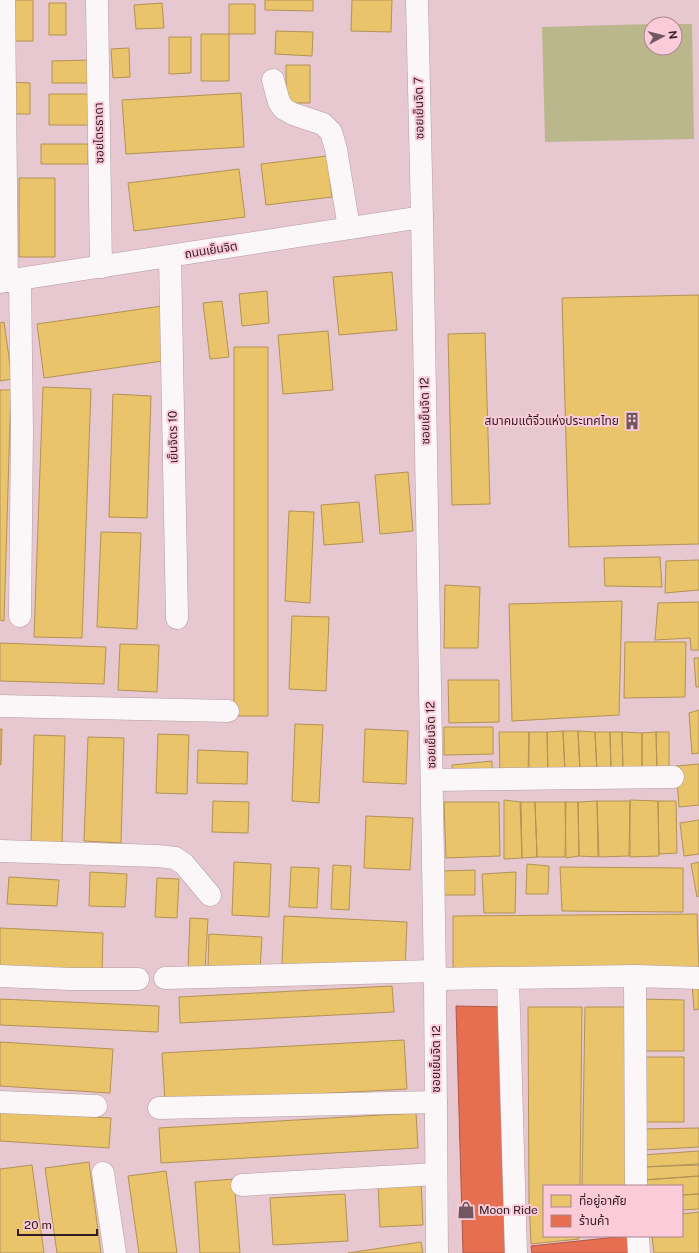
<svg xmlns="http://www.w3.org/2000/svg" width="699" height="1253" font-family="'Public Sans','Noto Sans Thai',sans-serif">
<rect width="100%" height="100%" fill="#e7c8d1"/>
<path fill="#bbb78d" d="M 651,24 L 651,48 L 675,48 L 675,24 L 670,24 L 692,24 L 694,139 L 545,142 L 542,27 Z"/>
<path fill="#e9c46a" stroke="#b29255" d="M 13,0 L 33,0 L 33,41 L 14,41 Z
M 265,0 L 313,0 L 313,11 L 265,10 Z
M 352,0 L 392,0 L 391,32 L 351,31 Z
M 49,3 L 66,3 L 66,35 L 49,35 Z
M 162,3 L 164,28 L 136,29 L 134,5 Z
M 229,4 L 255,4 L 255,34 L 229,34 Z
M 276,31 L 313,32 L 312,56 L 275,54 Z
M 201,34 L 229,34 L 229,81 L 201,81 Z
M 169,37 L 191,37 L 191,73 L 169,74 Z
M 129,48 L 130,77 L 113,78 L 111,49 Z
M 91,60 L 91,83 L 52,83 L 52,61 Z
M 286,65 L 310,65 L 310,103 L 286,103 Z
M 10,82 L 30,83 L 30,114 L 10,114 Z
M 241,93 L 244,147 L 126,154 L 122,100 Z
M 49,94 L 91,94 L 91,125 L 49,125 Z
M 41,144 L 88,144 L 88,164 L 41,164 Z
M 327,156 L 332,197 L 266,205 L 261,164 Z
M 239,169 L 245,217 L 134,231 L 128,183 Z
M 19,178 L 55,178 L 55,257 L 19,257 Z
M 392,272 L 397,330 L 339,335 L 333,277 Z
M 267,291 L 269,323 L 242,326 L 239,294 Z
M 699,295 L 699,544 L 569,547 L 562,298 Z
M 222,301 L 229,357 L 210,359 L 203,303 Z
M 162,306 L 170,360 L 44,378 L 37,324 Z
M 4,322 L 12,379 L 0,381 L 0,323 Z
M 328,331 L 333,390 L 283,394 L 278,335 Z
M 485,333 L 490,504 L 452,505 L 448,334 Z
M 234,347 L 268,347 L 268,716 L 234,716 Z
M 43,387 L 91,389 L 82,638 L 34,637 Z
M 0,390 L 11,390 L 4,621 L 0,620 Z
M 113,394 L 151,396 L 147,518 L 109,517 Z
M 408,472 L 413,531 L 380,534 L 375,475 Z
M 359,502 L 363,542 L 324,545 L 321,505 Z
M 289,511 L 314,512 L 310,603 L 285,601 Z
M 101,532 L 141,533 L 137,629 L 97,627 Z
M 660,557 L 662,587 L 605,586 L 604,558 Z
M 699,560 L 699,590 L 665,593 L 666,561 Z
M 445,585 L 480,587 L 478,648 L 444,648 Z
M 622,601 L 619,715 L 512,721 L 509,604 Z
M 699,602 L 699,650 L 691,650 L 690,638 L 655,640 L 658,603 Z
M 292,616 L 329,617 L 326,691 L 289,689 Z
M 625,642 L 686,642 L 685,697 L 624,698 Z
M 0,643 L 106,647 L 104,684 L 0,681 Z
M 120,644 L 159,645 L 157,692 L 118,690 Z
M 694,658 L 699,658 L 699,687 L 696,687 Z
M 448,680 L 499,680 L 499,722 L 449,723 Z
M 699,710 L 699,753 L 692,754 L 689,713 Z
M 295,724 L 323,725 L 319,803 L 292,801 Z
M 444,727 L 493,727 L 493,754 L 444,755 Z
M 0,729 L 2,729 L 1,765 L 0,765 Z
M 365,729 L 408,731 L 406,784 L 363,782 Z
M 563,731 L 578,731 L 580,771 L 565,772 Z
M 563,731 L 565,772 L 548,773 L 547,732 Z
M 578,731 L 595,732 L 597,772 L 580,772 Z
M 499,732 L 529,732 L 528,773 L 500,774 Z
M 529,732 L 547,732 L 548,773 L 529,773 Z
M 595,732 L 610,732 L 611,771 L 597,772 Z
M 610,732 L 622,732 L 623,771 L 611,771 Z
M 622,732 L 642,733 L 642,770 L 623,771 Z
M 656,732 L 669,732 L 669,770 L 657,771 Z
M 656,732 L 657,771 L 642,771 L 642,733 Z
M 158,734 L 189,735 L 187,794 L 156,793 Z
M 34,735 L 65,736 L 62,845 L 31,844 Z
M 88,737 L 124,738 L 121,843 L 84,841 Z
M 198,750 L 248,752 L 247,784 L 197,783 Z
M 492,761 L 492,785 L 453,787 L 452,765 Z
M 699,764 L 699,805 L 679,807 L 676,766 Z
M 504,800 L 521,802 L 522,858 L 504,859 Z
M 630,800 L 658,801 L 659,856 L 630,857 Z
M 213,801 L 249,802 L 248,833 L 212,832 Z
M 597,801 L 630,801 L 629,856 L 599,857 Z
M 597,801 L 598,857 L 579,856 L 578,802 Z
M 658,801 L 676,801 L 677,853 L 659,854 Z
M 444,802 L 499,802 L 500,856 L 446,858 Z
M 520,802 L 535,802 L 537,857 L 522,858 Z
M 535,802 L 566,802 L 565,857 L 537,857 Z
M 565,802 L 578,802 L 579,856 L 566,858 Z
M 366,816 L 413,818 L 410,870 L 364,868 Z
M 699,820 L 699,854 L 684,856 L 680,823 Z
M 234,862 L 271,864 L 269,917 L 232,915 Z
M 699,862 L 699,896 L 697,897 L 691,864 Z
M 527,864 L 549,866 L 548,894 L 526,894 Z
M 333,865 L 351,866 L 349,910 L 331,909 Z
M 291,867 L 319,868 L 317,908 L 289,907 Z
M 560,867 L 683,868 L 683,912 L 562,911 Z
M 475,870 L 475,895 L 443,895 L 442,871 Z
M 90,872 L 127,874 L 125,907 L 89,906 Z
M 516,872 L 515,913 L 484,913 L 482,874 Z
M 9,877 L 59,880 L 57,906 L 7,904 Z
M 157,878 L 179,879 L 177,918 L 155,917 Z
M 697,914 L 699,971 L 453,970 L 453,916 Z
M 284,916 L 407,922 L 405,970 L 282,965 Z
M 190,918 L 208,919 L 205,970 L 188,969 Z
M 0,928 L 103,933 L 102,975 L 0,970 Z
M 209,934 L 262,937 L 260,969 L 208,966 Z
M 699,970 L 699,1009 L 694,1010 L 691,971 Z
M 392,986 L 394,1012 L 180,1023 L 179,997 Z
M 0,999 L 159,1006 L 158,1032 L 0,1025 Z
M 641,999 L 684,1000 L 684,1051 L 642,1051 Z
M 528,1007 L 582,1007 L 580,1186 L 544,1186 L 544,1236 L 579,1236 L 579,1239 L 531,1244 L 529,1201 Z
M 585,1007 L 632,1007 L 628,1186 L 582,1186 Z
M 404,1040 L 407,1089 L 165,1102 L 162,1053 Z
M 0,1042 L 113,1049 L 110,1093 L 0,1086 Z
M 642,1057 L 684,1057 L 684,1122 L 640,1122 Z
M 0,1111 L 111,1118 L 109,1148 L 0,1141 Z
M 416,1113 L 418,1148 L 161,1163 L 159,1128 Z
M 699,1128 L 699,1147 L 643,1150 L 641,1129 Z
M 699,1151 L 699,1164 L 643,1167 L 642,1155 Z
M 89,1162 L 101,1253 L 57,1253 L 45,1168 Z
M 32,1165 L 44,1253 L 0,1253 L 0,1169 Z
M 699,1165 L 699,1176 L 644,1180 L 643,1167 Z
M 166,1171 L 177,1253 L 139,1253 L 128,1176 Z
M 699,1176 L 699,1194 L 682,1195 L 682,1186 L 644,1186 L 643,1180 Z
M 234,1179 L 240,1253 L 200,1253 L 195,1182 Z
M 421,1180 L 423,1225 L 380,1227 L 378,1183 Z
M 345,1194 L 348,1241 L 273,1245 L 270,1198 Z
M 699,1194 L 699,1209 L 682,1210 L 682,1195 Z
M 699,1212 L 699,1253 L 654,1253 L 652,1236 L 682,1236 L 682,1214 Z
M 421,1242 L 423,1253 L 348,1253 Z"/>
<path fill="#e76f51" stroke="#b05643" d="M 456,1006 L 507,1007 L 509,1253 L 463,1253 Z
M 626,1236 L 632,1236 L 633,1253 L 532,1253 L 531,1246 Z"/>
<g fill="none" stroke-linecap="round" stroke-linejoin="round">
<g stroke="#b49ca3" stroke-width="23">
<path id="minor" d="M 4,0 L 7,281
M 97,0 L 101,267
M 417,0 L 422,217
M 273,80 L 279,102 L 284,109 L 293,114 L 323,124 L 331,132 L 336,149 L 349,228
M 170,256 L 177,618
M 20,616 L 22,430 L 20,279
M 0,706 L 228,711
M 432,780 L 673,777
M 0,851 L 158,856 L 175,858 L 184,864 L 210,895
M 0,976 L 70,979 L 138,979
M 635,976 L 636,1186
M 165,978 L 435,971
M 435,979 L 635,976 L 698,978
M 508,979 L 516,1253
M 0,1102 L 96,1106
M 159,1108 L 436,1102
M 103,1173 L 115,1253
M 242,1185 L 436,1174
M 638,1236 L 639,1253"/>
</g>
<g stroke="#b49ca3" stroke-width="23">
<path id="tertiary" d="M 0,282 L 422,217 L 435,979 L 437,1253"/>
</g>
<use href="#minor" stroke="#fbf7f8" stroke-width="22"/>
<use href="#tertiary" stroke="#fbf7f8" stroke-width="22"/>
</g>
<defs>
<g id="building-bare" transform="scale(1.38)"><path d="M-4-6H4V6H1V3H-1V6H-4ZM-2.5-4.3h1.7v1.8h-1.7ZM.8-4.3h1.7v1.8H.8ZM-2.5-1h1.7V.8h-1.7ZM.8-1h1.7V.8H.8Z" fill="#715860" stroke="#fbcbd9" stroke-width="2.5" paint-order="stroke"/></g>
<g id="shop-bare" transform="scale(1.38)"><path d="M-5-2.5h2.3a2.7 3.5 0 0 1 5.4 0H5L5.5 6h-11ZM-1.5-2.5h3a1.5 2.3 0 0 0-3 0Z" fill="#715860" stroke="#fbcbd9" stroke-width="2.5" paint-order="stroke"/></g>
</defs>
<g fill-rule="evenodd">
<use href="#building-bare" x="632" y="421"/>
<use href="#shop-bare" x="466" y="1210"/>
</g>
<g text-anchor="middle" stroke-width="4" stroke-linejoin="round" paint-order="stroke">
<g font-size="12" fill="#311c23" stroke="#fbcbd9">
<text transform="translate(419 108) rotate(-91)" y="4">ซอยเย็นจิต 7</text>
<text transform="translate(99 133) rotate(-91)" y="4">ซอยไตรธาดา</text>
<text transform="translate(211 250) rotate(-9)" y="4">ถนนเย็นจิต</text>
<text transform="translate(425 411) rotate(-91)" y="4">ซอยเย็นจิต 12</text>
<text transform="translate(173 437) rotate(-91)" y="4">เย็นจิตร 10</text>
<text transform="translate(431 735) rotate(-91)" y="4">ซอยเย็นจิต 12</text>
<text transform="translate(436 1059) rotate(-90)" y="4">ซอยเย็นจิต 12</text>
</g>
<g font-size="12" fill="#311c23" stroke="#fbcbd9" text-anchor="end">
<text x="619" y="425">สมาคมแต้จิ๋วแห่งประเทศไทย</text>
<text x="479" y="1214" text-anchor="start">Moon Ride</text>
</g>
</g>
<rect x="543" y="1185" width="140" height="52" fill="#fbcbd9" stroke="#aa8590"/>
<rect x="551" y="1195" width="20" height="12" fill="#e9c46a" stroke="#aa8590"/>
<text x="579" y="1205" font-size="12" fill="#311c23">ที่อยู่อาศัย</text>
<rect x="551" y="1215" width="20" height="12" fill="#e76f51" stroke="#aa8590"/>
<text x="579" y="1225" font-size="12" fill="#311c23">ร้านค้า</text>
<g transform="translate(663 36) rotate(83)"><circle r="19" fill="#fbcbd9" stroke="#aa8590"/>
<path d="M0-3L7 15L0 10L-7 15Z" fill="#715860"/>
<text y="-6" font-size="11" font-weight="bold" text-anchor="middle" fill="#311c23">N</text>
</g>
<path d="M18 1229v6h79v-6" fill="none" stroke="#311c23" stroke-width="2"/>
<text x="24" y="1229" font-size="12" fill="#311c23" stroke="#fbcbd9" stroke-width="3" paint-order="stroke">20 m</text>
</svg>
